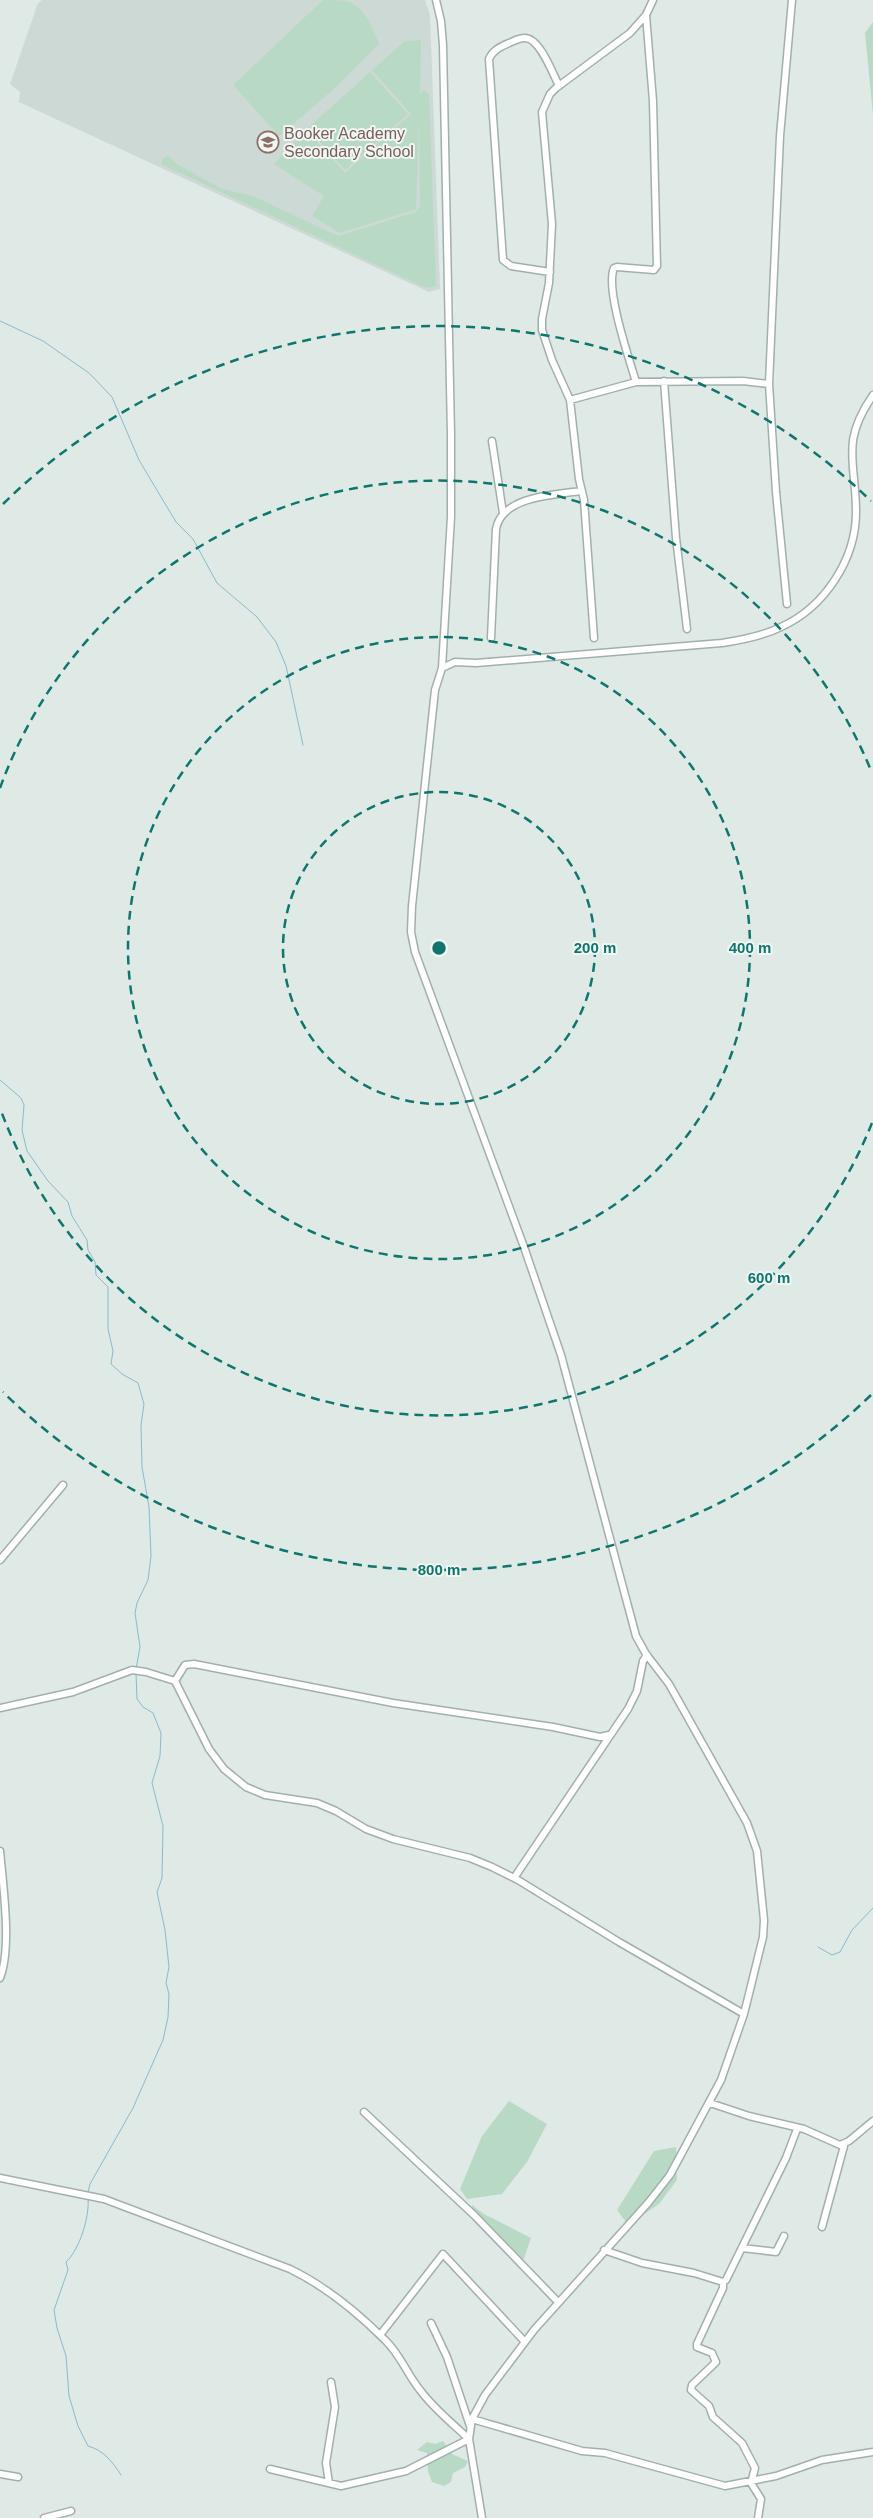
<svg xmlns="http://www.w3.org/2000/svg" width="873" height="2518" font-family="Arial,sans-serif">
<rect width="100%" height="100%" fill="#dfe9e6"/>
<path fill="#cdd9d5" d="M 42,0 L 425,0 L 430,15 L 440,289 L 429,292 L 19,102 L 20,92 L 10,84 L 38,3 Z"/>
<path fill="#b8dac5" d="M 323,0 C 330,0 339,0 346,1 C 365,6 373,29 379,44 L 335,88 L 279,136 L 233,85 Z
M 873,22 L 873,115 L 865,33 Z
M 421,40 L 420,94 L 423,90 L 429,94 L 436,286 L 426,288 L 161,164 L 163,158 L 169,156 L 177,164 L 222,189 L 253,196 L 338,236 L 416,212 L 420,206 L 419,121 L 416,209 L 340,233 L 312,216 L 324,196 L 274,164 L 306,130 L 345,173 L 411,114 L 372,70 L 405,41 Z
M 370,72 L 408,114 L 345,170 L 308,128 Z
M 509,2101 L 547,2124 L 527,2162 L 502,2194 L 467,2199 L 460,2189 L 482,2136 Z
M 676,2147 L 677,2180 L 659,2204 L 628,2225 L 617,2210 L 654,2151 Z
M 472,2205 L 484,2214 L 531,2238 L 522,2264 L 471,2212 Z
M 443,2441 L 452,2454 L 468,2461 L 465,2467 L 453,2473 L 451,2482 L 444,2486 L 432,2482 L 428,2471 L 427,2453 L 417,2450 L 427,2442 L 435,2444 Z"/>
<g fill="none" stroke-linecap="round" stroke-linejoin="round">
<path stroke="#89bbcc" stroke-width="1" d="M 0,321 L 43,341 L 89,373 L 112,397 L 139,460 L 176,522 L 193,539 L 217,583 L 257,617 L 276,642 L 286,666 L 303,745
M 0,1080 L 21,1098 L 24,1105 L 22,1130 L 27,1151 L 48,1181 L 68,1202 L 72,1216 L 87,1240 L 88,1250 L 95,1262 L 96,1275 L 108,1287 L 108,1329 L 113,1351 L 111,1364 L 122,1374 L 138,1383 L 144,1404 L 141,1425 L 142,1467 L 149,1507 L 151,1556 L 148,1580 L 137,1603 L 135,1613 L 140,1647 L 136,1669
M 818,1947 L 832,1955 L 840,1952 L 852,1930 L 873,1908
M 88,2192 L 90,2184 L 133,2108 L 163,2040 L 168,2017 L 169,1994 L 166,1983 L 169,1967 L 165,1930 L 157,1892 L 162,1878 L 163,1826 L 152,1783 L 160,1756 L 161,1733 L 153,1713 L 143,1707 L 137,1699 L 136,1673
M 88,2197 C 90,2216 80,2249 66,2262 L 68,2270 L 54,2310 L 57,2328 L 66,2356 L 69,2396 L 78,2426 L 88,2446 C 103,2450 113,2462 121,2475"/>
<g stroke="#a2b0ad" stroke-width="9">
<path id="minor" d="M 436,0 L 441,21 L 443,45 L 451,434 L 451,517 L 442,668 L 435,690 L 412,906 L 411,932 L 415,952 L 524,1247 L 561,1355 L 636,1636 L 646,1654 L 669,1684 L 747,1823 L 757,1851 L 764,1920 L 763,1937 L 744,2014 L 721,2080 L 670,2175 L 648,2203 L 534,2330 L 485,2395 L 472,2419 L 469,2439 L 482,2518
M 550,272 L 511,266 L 503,260 L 489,59 C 493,50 500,47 509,43 C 514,41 519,38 524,38 C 539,36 553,74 559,86
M 664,381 L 676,538 L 687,629
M 636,382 C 629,358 605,289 614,268 L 617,267 L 654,270 L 657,266 L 653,101 L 646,15
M 570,400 L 636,382 L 743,381 L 769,384
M 492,441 L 503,513
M 787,604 L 776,492 L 769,384 L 780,136 L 792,0
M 491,638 L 496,529 C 502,496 554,495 581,491
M 594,638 L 584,500 L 579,479 L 570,400 L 552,360 L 542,330 L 542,319 L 549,283 L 552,224 L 542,112 L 550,94 L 556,88 L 630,33 L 646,15 L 653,0
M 442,668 L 455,662 L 476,663 L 722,643 C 742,640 763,636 781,627 C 825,607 856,559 856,512 C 856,461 840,443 873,395
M 0,1560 L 63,1485
M 175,1681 L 185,1665 L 194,1664 L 393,1703 L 553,1727 L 600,1737 L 609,1735
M 0,1708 L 73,1692 L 132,1670 L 146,1672 L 175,1681 L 209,1749 L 224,1769 L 246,1787 L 265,1795 L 317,1803 L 336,1811 L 366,1829 L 393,1839 L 470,1858 L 492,1867 L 518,1880 L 619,1942 L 744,2014
M 0,1851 C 3,1885 12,1948 0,1978
M 514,1878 L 628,1709 L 637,1691 L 643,1661 L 647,1655
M 710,2103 L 749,2116 L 804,2129 L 840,2145 L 849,2141 L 873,2121
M 364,2112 L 475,2216 L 558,2302
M 0,2178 L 104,2199 L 290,2269 C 325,2286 357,2312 385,2340 C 400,2354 407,2374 420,2390 C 434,2409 452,2423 469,2439 L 406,2471 L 341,2486 L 270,2469
M 822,2227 L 844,2146
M 742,2248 L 776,2252 L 784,2236
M 604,2250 L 642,2263 L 694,2273 L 723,2282 L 726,2280 L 786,2158 L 797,2129
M 723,2282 L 723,2288 L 697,2344 L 697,2347 L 712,2353 L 716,2362 L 692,2385 L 691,2390 L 709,2406 L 713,2417 L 742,2443 L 755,2468 L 751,2483 L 761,2499 L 758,2518
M 431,2323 L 447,2357 L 470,2426
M 380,2335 L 443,2254 L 525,2342
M 472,2419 L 582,2451 L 605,2453 L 725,2486 L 776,2476 L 822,2460 L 873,2452
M 0,2474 L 18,2477
M 329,2483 L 326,2463 L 335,2407 L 331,2382
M 44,2518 L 71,2511"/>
</g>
<use href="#minor" stroke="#fff" stroke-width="6"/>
</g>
<g fill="none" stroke="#0f766e" stroke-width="2.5" stroke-dasharray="9 6">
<circle cx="439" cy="948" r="156"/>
<circle cx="439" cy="948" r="311"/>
<path d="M872 1123A467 467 0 0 1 0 1108M0 788A467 467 0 0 1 872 773"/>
<path d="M871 1395A622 622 0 0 1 3 1392M3 504A622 622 0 0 1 871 501"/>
</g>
<defs>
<g id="school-ring" transform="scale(1.125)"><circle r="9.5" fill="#eff6f3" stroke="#8d6e63" stroke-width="1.5"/><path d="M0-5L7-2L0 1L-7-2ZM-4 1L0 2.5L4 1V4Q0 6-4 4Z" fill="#8d6e63"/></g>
</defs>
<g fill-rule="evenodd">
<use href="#school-ring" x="268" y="142"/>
</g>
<g text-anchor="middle" stroke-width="4" stroke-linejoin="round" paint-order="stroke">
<g font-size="16" fill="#785e54" stroke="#eff6f3" text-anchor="start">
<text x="284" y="139">Booker Academy<tspan x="284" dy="18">Secondary School</tspan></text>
</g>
</g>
<circle cx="439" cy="948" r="8" fill="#0f766e" stroke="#eff6f3" stroke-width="2.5"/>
<g font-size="15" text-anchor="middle" font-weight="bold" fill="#0f766e" stroke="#eff6f3" stroke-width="4" stroke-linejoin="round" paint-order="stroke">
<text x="595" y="953">200 m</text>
<text x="750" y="953">400 m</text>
<text x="769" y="1283">600 m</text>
<text x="439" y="1575">800 m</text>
</g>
</svg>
